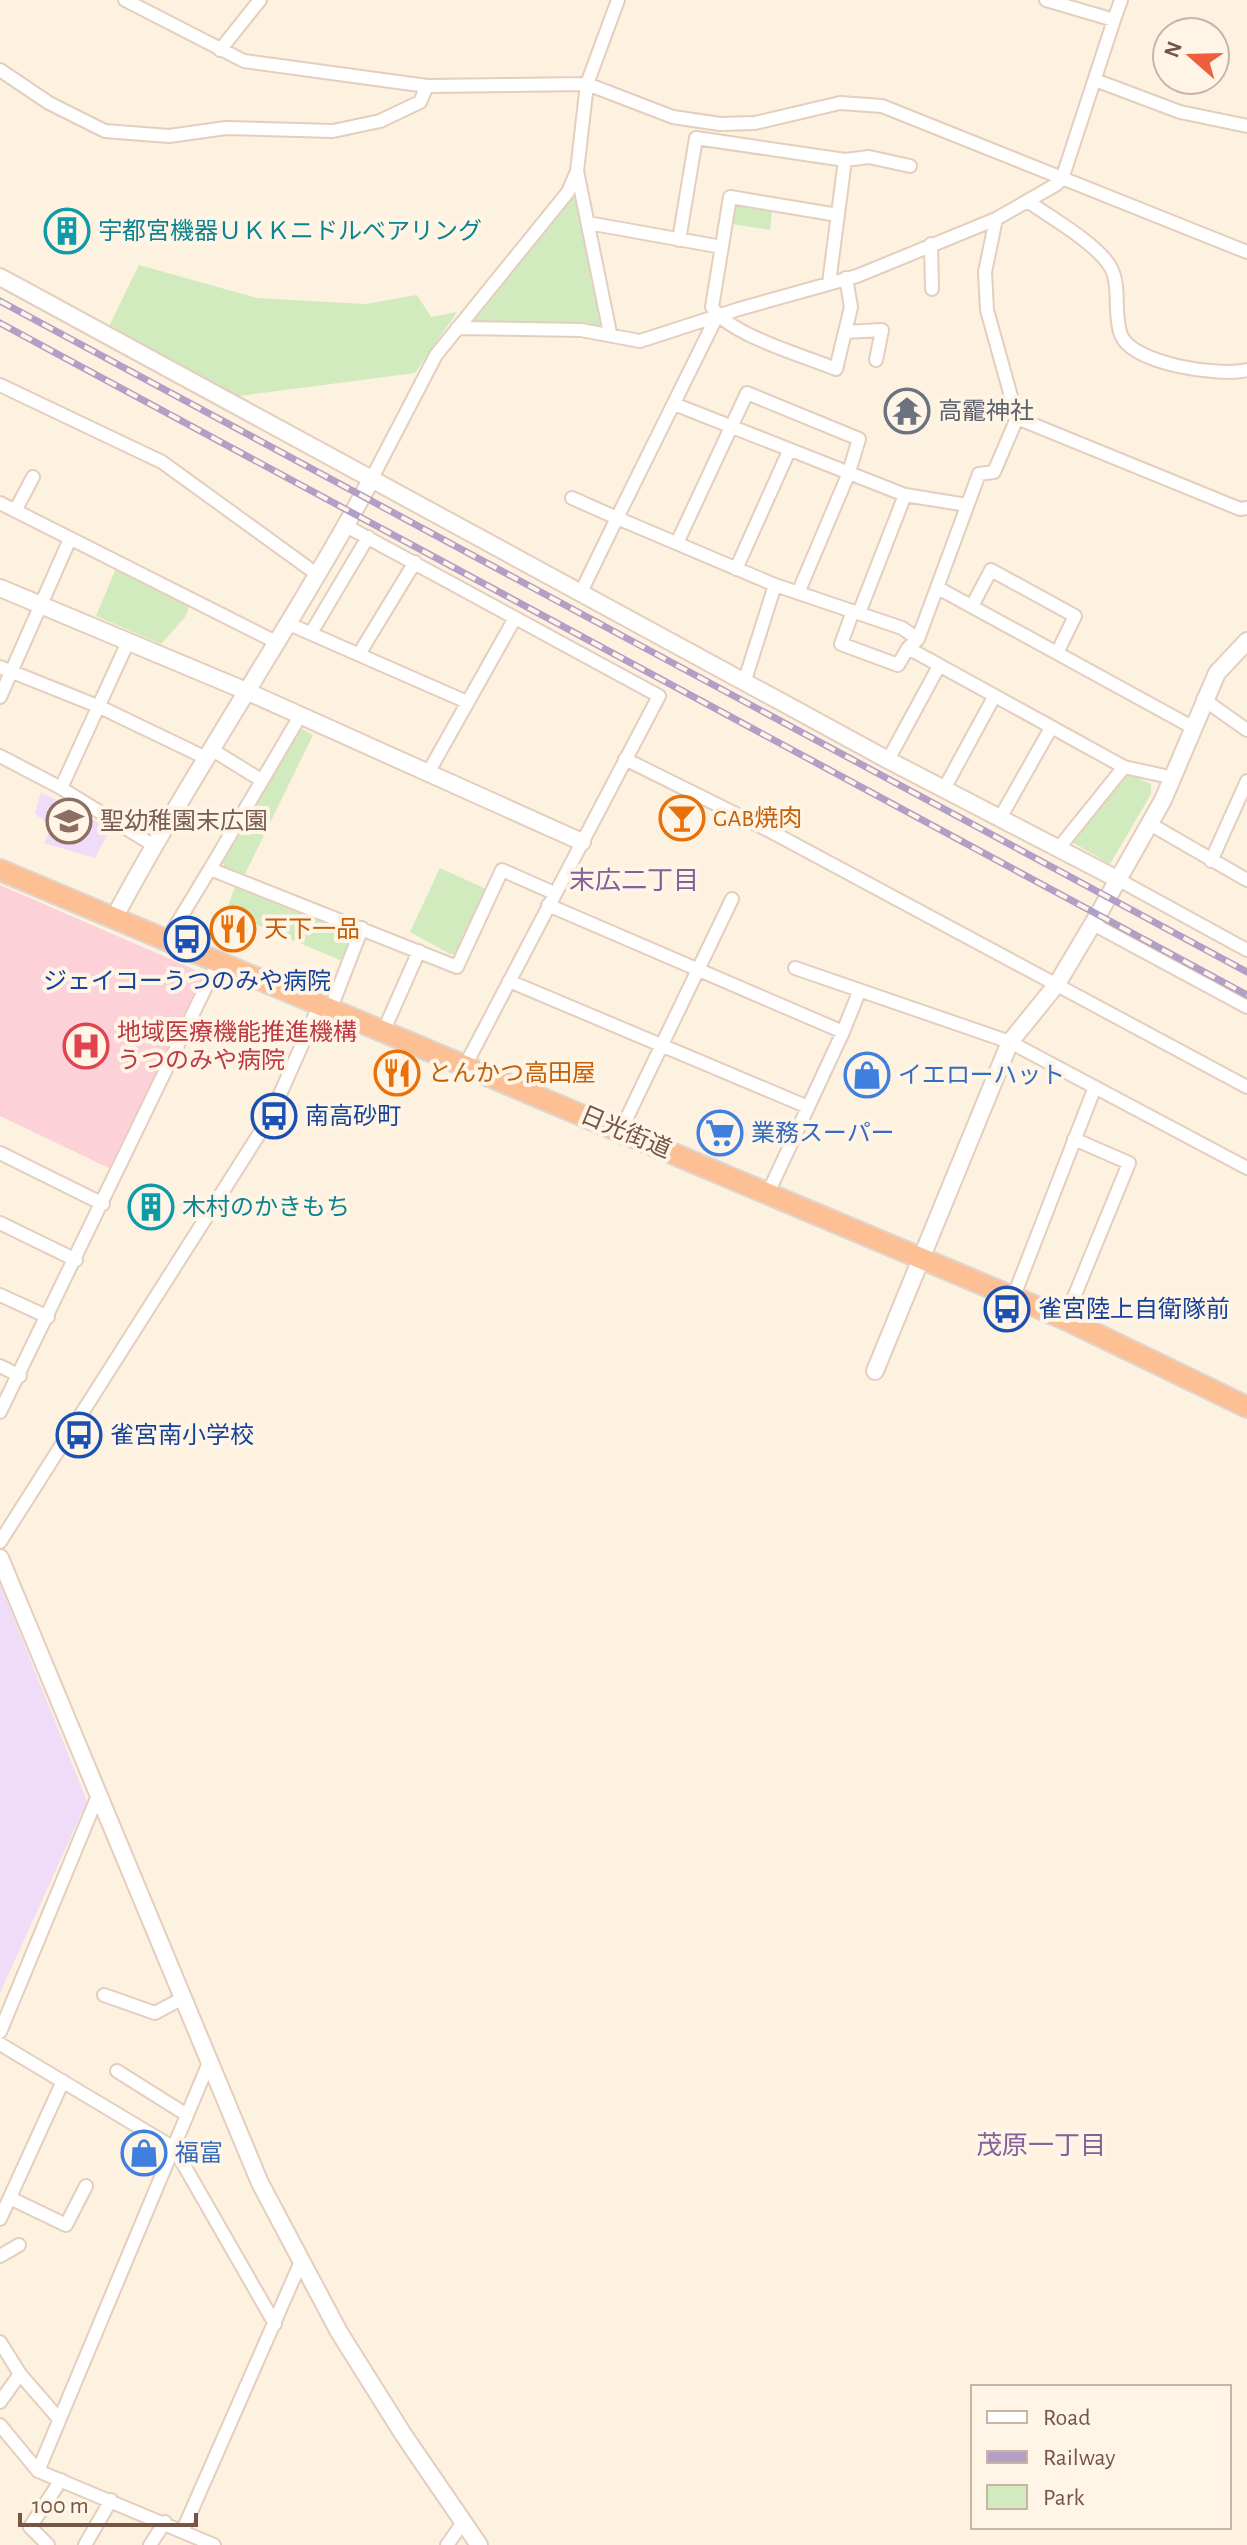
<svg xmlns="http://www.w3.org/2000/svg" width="1247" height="2545" font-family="'Alegreya Sans','Noto Sans JP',sans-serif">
<rect width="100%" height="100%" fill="#fdf1df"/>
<path fill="#eedcf9" d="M 41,792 L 110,829 L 95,858 L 44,843 L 52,827 L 35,814 Z
M 0,1584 L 87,1801 L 0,1993 Z"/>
<path fill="#fcd2d8" d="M 0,885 L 207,975 L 111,1169 L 0,1116 Z"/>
<path fill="#d1ebbe" d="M 576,189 L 607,327 L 468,323 L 559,215 Z
M 744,204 L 772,209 L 770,230 L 732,224 L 735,207 Z
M 139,265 L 257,298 L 365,304 L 417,295 L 431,317 L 457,312 L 415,373 L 239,396 L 108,328 Z
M 117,566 L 191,602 L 185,617 L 161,644 L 96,616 Z
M 300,728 L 313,735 L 245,874 L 225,867 L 222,861 Z
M 1124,772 L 1151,784 L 1151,794 L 1110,864 L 1070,841 Z
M 440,868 L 486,889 L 457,954 L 450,954 L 410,932 Z
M 236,884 L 355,928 L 342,961 L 226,912 Z"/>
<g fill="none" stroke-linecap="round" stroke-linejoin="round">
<g stroke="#e4cebe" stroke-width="16">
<path id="minor" d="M 125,0 L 244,61 L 427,86 L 587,84 L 673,117 L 720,124 L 755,123 L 840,103 L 882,106 L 1247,252
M 1046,0 L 1114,20 L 1121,0
M 220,50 L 260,0
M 0,70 L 49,103 L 105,131 L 169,136 L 226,128 L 333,131 L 380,121 L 420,102 L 427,86
M 1095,80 L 1180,112 L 1247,126
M 845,160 L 869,157 L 910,166
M 577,171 L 610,333
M 1029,202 C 1051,218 1098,244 1111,268 C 1121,287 1113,314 1121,335 C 1133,364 1219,377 1247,370
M 838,215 L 730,197 L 712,307 C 729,335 805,356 836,369 L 851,307 L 846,278
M 588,223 L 722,247
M 679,240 L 696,138 L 845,160 L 829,283
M 931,244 L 932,289
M 717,316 L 617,518 L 775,585 L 902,628 L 918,639 L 908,648 L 1124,767 L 1174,778
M 457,328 L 581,330 L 640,341 L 739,309 L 857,276 L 996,219 L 1057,184 L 1063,176 L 1114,20
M 845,332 L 882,330 L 876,360
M 0,385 L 162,462 L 318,575
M 674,404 L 905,495 L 967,505
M 1017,418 L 1240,509 L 1247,508
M 371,480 L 436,355 L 568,192 L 577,171 L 587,84 L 618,0
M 572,498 L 617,518 L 581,592
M 0,503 L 278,643
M 15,511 L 33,477
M 346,526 L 659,696 L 466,1064
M 677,543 L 747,393 L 859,439 L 848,475 L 798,593
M 736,569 L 789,451
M 938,588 L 1192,727
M 972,606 L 991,570 L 1075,616 L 1057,653
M 853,611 L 841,644 L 898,665 L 908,648
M 859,613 L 905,495
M 289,624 L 467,702
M 311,633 L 368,537
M 918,639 L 979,474 L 994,472 L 1017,418 L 987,310 L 985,272 L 996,219
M 359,654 L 415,562
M 0,667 L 100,707 L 206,758
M 745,680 L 775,585
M 0,697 L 70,539
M 1203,699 L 1247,730
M 300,716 L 210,869 L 457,967 L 502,870 L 554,893
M 211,749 L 261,780
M 0,756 L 61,788 L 153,845
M 625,759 L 770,831 L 1247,1087
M 888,760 L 939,666
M 428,773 L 515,618
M 61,788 L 128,642
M 944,789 L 994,697
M 1000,818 L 1051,728
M 1150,824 L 1247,880
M 1058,849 L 1124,767
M 1211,861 L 1247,781
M 1119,880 L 1247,950
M 548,905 L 843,1032 L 859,992
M 1093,924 L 1247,1007
M 167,940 L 210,869
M 795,968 L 1010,1042 L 1247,1168
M 509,981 L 808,1107
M 331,1008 L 362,928
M 384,1030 L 419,951
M 621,1130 L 732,899
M 0,1153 L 103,1204
M 768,1193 L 843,1032
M 0,1223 L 76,1260
M 0,1295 L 48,1317
M 1013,1298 L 1095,1087
M 1065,1319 L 1129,1163 L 1074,1139
M 0,1366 L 20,1376
M 0,1412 L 218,962
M 0,1542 L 270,1117 L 320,1004
M 104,1995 L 155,2013 L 181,1999
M 0,2032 L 99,1793
M 0,2044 L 174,2148 L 275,2324
M 208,2065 L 38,2471 L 214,2545
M 117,2071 L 187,2115
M 10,2198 L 66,2225 L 86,2186
M 0,2219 L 63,2081
M 0,2256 L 19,2245
M 0,2342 L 20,2374 L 59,2419
M 0,2402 L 20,2374
M 0,2425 L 38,2471
M 183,2530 L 300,2264
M 48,2545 L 30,2527 L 61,2480
M 85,2545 L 111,2500
M 150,2545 L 165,2522
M 447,2545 L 464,2521"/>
</g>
<g stroke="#e4cebe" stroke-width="20">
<path id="tertiary" d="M 0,277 L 888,760 L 1119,880
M 0,588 L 246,691 L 582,842
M 114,918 C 194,769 290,629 371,480
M 875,1371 L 1010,1042 L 1057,984 L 1098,915 L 1163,800 L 1217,673 L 1247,641
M 0,1558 L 260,2183 L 339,2332 L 403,2434 L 479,2545"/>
</g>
<g stroke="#ded6d3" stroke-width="24">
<path id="trunk" d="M 0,870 L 1065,1319 L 1247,1407"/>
</g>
<use href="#minor" stroke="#fff" stroke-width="12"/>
<use href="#tertiary" stroke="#fff" stroke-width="16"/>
<use href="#trunk" stroke="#fdc094" stroke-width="20"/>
<g stroke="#b39ec6" stroke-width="7">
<path id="rail" d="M 0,301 L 1247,972
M 0,323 L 1247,995"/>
</g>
<use href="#rail" stroke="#fff5e7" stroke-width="4" stroke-dasharray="12" stroke-linecap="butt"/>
</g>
<defs>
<g id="building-ring" transform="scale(2.3)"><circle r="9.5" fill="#fff5e7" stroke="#0f9aa8" stroke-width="1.5"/><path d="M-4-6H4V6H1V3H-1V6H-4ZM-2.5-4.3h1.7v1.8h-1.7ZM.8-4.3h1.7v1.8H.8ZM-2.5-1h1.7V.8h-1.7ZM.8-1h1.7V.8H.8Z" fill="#0f9aa8"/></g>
<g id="temple-ring" transform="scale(2.3)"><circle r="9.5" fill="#fff5e7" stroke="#6b7280" stroke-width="1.5"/><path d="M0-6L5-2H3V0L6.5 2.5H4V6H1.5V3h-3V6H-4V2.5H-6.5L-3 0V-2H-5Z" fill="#6b7280"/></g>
<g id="bar-ring" transform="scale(2.3)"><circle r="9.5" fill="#fff5e7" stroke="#e8710a" stroke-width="1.5"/><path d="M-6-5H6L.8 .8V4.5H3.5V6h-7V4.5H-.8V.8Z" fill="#e8710a"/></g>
<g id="school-ring" transform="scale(2.3)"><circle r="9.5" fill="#fff5e7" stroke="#8d6e63" stroke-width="1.5"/><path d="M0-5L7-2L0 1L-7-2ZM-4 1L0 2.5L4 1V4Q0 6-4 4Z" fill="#8d6e63"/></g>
<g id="restaurant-ring" transform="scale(2.3)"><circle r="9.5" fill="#fff5e7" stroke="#e8710a" stroke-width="1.5"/><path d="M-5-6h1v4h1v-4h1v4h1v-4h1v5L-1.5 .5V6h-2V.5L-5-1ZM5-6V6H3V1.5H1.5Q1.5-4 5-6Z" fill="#e8710a"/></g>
<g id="bus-ring" transform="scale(2.3)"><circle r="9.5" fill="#fff5e7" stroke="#1a4fb4" stroke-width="1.5"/><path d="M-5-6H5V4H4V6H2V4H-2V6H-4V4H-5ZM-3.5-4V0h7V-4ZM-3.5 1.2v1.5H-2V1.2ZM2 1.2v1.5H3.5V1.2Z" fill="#1a4fb4"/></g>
<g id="hospital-ring" transform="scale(2.3)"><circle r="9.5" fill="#fff5e7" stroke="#e0444e" stroke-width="1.5"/><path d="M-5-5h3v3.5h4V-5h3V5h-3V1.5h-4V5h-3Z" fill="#e0444e"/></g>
<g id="shop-ring" transform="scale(2.3)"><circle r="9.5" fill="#fff5e7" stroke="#3f7fe0" stroke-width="1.5"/><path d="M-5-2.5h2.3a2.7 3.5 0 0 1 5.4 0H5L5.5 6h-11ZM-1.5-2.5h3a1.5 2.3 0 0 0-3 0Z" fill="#3f7fe0"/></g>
<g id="supermarket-ring" transform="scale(2.3)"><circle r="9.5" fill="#fff5e7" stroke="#3f7fe0" stroke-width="1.5"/><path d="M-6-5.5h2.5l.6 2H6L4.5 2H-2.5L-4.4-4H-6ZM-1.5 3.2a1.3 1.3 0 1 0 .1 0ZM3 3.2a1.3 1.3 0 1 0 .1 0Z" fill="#3f7fe0"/></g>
</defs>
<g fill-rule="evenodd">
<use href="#building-ring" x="67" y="231"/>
<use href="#temple-ring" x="907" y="411"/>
<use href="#bar-ring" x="682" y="818"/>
<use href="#school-ring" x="69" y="821"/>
<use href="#restaurant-ring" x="233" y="929"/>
<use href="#bus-ring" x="187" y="939"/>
<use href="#hospital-ring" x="86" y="1046"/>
<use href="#restaurant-ring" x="397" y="1073"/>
<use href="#shop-ring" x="867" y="1075"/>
<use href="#bus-ring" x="274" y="1116"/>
<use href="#supermarket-ring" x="720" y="1133"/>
<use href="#building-ring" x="151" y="1207"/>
<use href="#bus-ring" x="1007" y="1309"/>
<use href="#bus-ring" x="79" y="1435"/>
<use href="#shop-ring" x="144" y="2153"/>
</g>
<g text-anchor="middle" stroke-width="8" stroke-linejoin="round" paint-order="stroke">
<g font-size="24" fill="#0d838f" stroke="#fff5e7" text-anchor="start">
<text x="98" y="239">宇都宮機器ＵＫＫニドルベアリング</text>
<text x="182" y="1215">木村のかきもち</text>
</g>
<g font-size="24" fill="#5b616d" stroke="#fff5e7" text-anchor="start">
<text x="938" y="419">高靇神社</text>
</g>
<g font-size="24" fill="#c56008" stroke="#fff5e7" text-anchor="start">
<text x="713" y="826">GAB焼肉</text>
<text x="264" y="937">天下一品</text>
<text x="428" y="1081">とんかつ高田屋</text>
</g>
<g font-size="24" fill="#785e54" stroke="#fff5e7" text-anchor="start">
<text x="100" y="829">聖幼稚園末広園</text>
</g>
<g font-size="24" fill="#164399" stroke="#fff5e7" text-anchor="start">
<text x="187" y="989" text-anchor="middle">ジェイコーうつのみや病院</text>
<text x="305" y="1124">南高砂町</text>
<text x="1038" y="1317">雀宮陸上自衛隊前</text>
<text x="110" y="1443">雀宮南小学校</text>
</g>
<g font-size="24" fill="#be3a42" stroke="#fff5e7" text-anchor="start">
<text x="117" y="1040">地域医療機能推進機構<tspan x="117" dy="28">うつのみや病院</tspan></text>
</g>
<g font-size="24" fill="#366cbe" stroke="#fff5e7" text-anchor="start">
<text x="898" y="1083">イエローハット</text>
<text x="751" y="1141">業務スーパー</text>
<text x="175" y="2161">福富</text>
</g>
<g font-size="24" fill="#755546" stroke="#fff5e7">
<text transform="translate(626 1132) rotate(23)" y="8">日光街道</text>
</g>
<g font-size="26" fill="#846199" stroke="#fff5e7">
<text x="634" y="889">末広二丁目</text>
<text x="1041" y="2154">茂原一丁目</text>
</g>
</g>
<rect x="971" y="2385" width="260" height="144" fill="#fff5e7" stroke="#c8b5a7" stroke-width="2"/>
<rect x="987" y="2411" width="40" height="12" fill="#ffffff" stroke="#c8b5a7" stroke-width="2"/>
<text x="1043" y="2425" font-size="24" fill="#755546">Road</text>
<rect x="987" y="2451" width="40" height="12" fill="#b39ec6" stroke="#c8b5a7" stroke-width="2"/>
<text x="1043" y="2465" font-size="24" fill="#755546">Railway</text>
<rect x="987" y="2485" width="40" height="24" fill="#d1ebbe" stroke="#c8b5a7" stroke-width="2"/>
<text x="1043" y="2505" font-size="24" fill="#755546">Park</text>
<g transform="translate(1191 56) rotate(290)"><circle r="38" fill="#fff5e7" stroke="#c8b5a7" stroke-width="2"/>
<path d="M0-6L14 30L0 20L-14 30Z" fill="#ee5f3d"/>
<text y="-12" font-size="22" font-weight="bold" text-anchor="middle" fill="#755546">N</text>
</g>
<path d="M20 2513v12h176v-12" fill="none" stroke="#755546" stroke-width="4"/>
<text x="32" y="2513" font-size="24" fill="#755546" stroke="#fff5e7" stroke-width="6" paint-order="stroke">100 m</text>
</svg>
